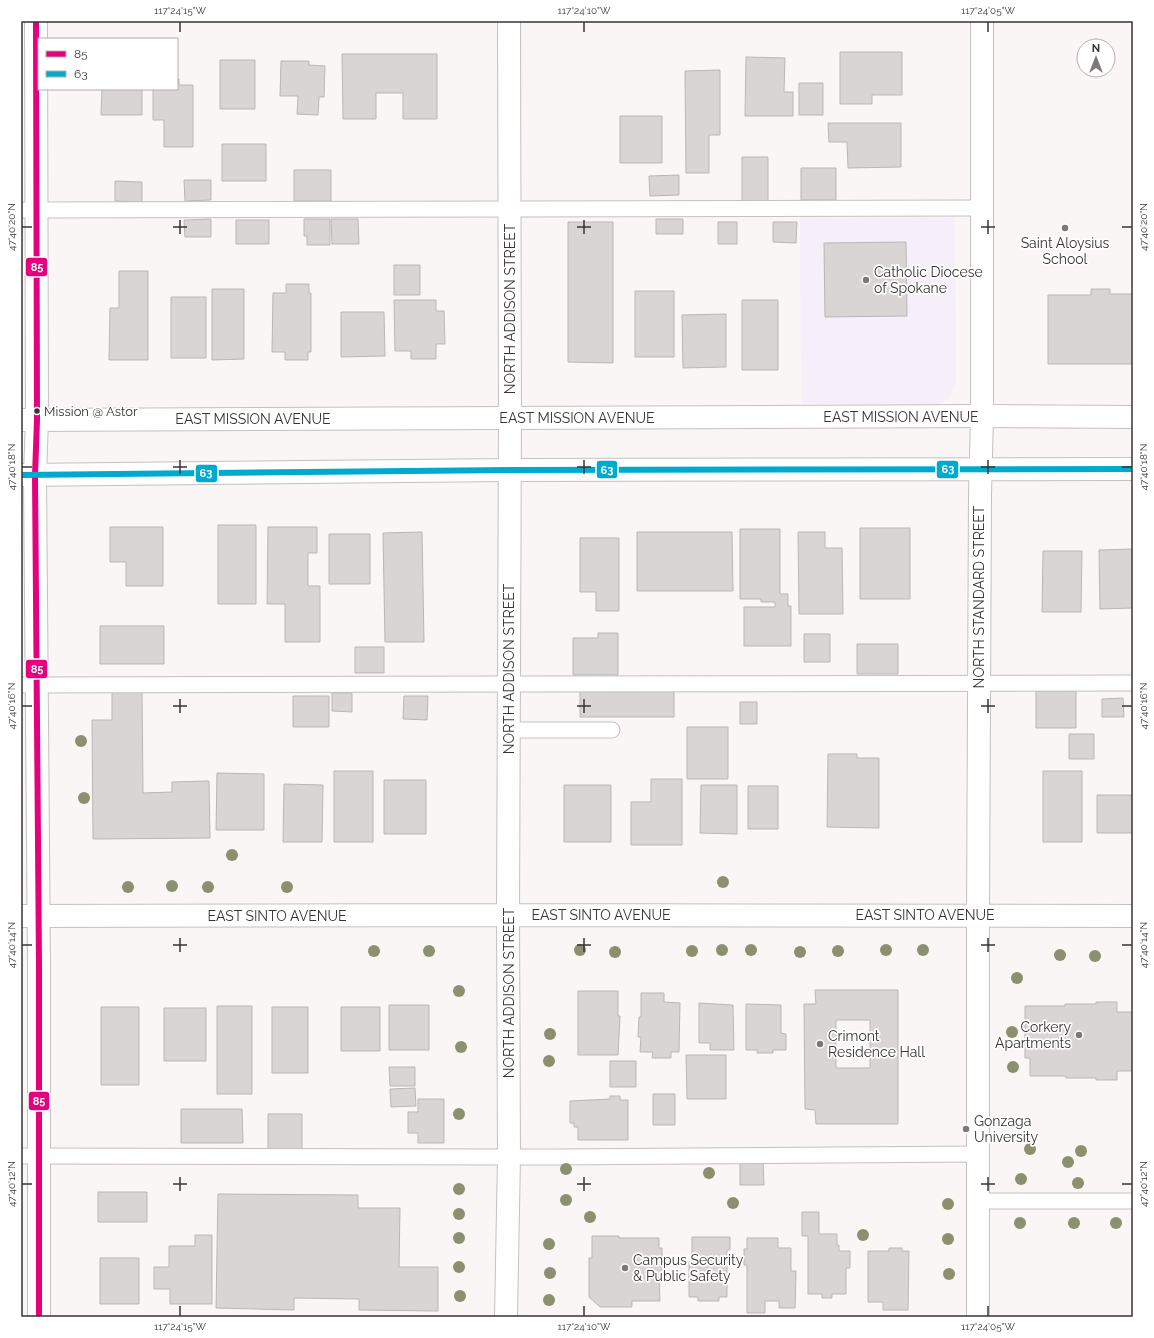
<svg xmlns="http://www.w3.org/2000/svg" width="1154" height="1338" font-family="Raleway,sans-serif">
<rect width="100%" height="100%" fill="#faf6f5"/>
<path fill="#f6eef9" d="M 955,217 L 956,383 L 950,398 L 939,404 L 801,403 L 800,218 Z"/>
<path fill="#d8d5d4" stroke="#b9b7b6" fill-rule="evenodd" d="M 840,52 L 902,52 L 902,95 L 872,95 L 872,104 L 840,104 Z
M 342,54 L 437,54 L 437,119 L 403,119 L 403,93 L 376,93 L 376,119 L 343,119 Z
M 746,57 L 785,58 L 784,92 L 793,92 L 793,116 L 745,116 Z
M 220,60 L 255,60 L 255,109 L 220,109 Z
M 281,61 L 309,61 L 309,65 L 325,66 L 324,97 L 319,97 L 318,115 L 297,114 L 298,96 L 280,96 Z
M 720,70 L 720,135 L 709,135 L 709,173 L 686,173 L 685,71 Z
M 177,79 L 179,79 L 179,85 L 193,85 L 193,147 L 164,147 L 164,120 L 153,120 L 153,89 L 177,89 Z
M 799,83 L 823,83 L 823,115 L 799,115 Z
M 102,89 L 142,89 L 142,115 L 101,115 Z
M 620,116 L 662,116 L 662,163 L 620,163 Z
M 828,123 L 901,123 L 901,167 L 848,168 L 847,142 L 829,142 Z
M 222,144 L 266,144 L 266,181 L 222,181 Z
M 742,157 L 768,157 L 768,203 L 742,203 Z
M 801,168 L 836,168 L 836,200 L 801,200 Z
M 294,170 L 331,170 L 331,201 L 294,201 Z
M 679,175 L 679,195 L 650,196 L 649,176 Z
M 184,180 L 211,180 L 211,200 L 185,201 Z
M 115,181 L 142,182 L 142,202 L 115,201 Z
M 211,219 L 211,237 L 185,237 L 184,220 Z
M 304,219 L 330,219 L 330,245 L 307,245 L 307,236 L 304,236 Z
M 331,219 L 358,219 L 359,244 L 332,244 Z
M 656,219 L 683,219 L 683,234 L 656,234 Z
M 236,220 L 269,220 L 269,244 L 236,244 Z
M 568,222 L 613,222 L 613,363 L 568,362 Z
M 718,222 L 737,222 L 737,244 L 718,244 Z
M 773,222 L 797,222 L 796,243 L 773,242 Z
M 906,242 L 907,316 L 825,317 L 824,243 Z
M 394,265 L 420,265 L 420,295 L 394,295 Z
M 119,271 L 148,271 L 148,360 L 109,360 L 110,308 L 119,308 Z
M 286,284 L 309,284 L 309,293 L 311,293 L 311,352 L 308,352 L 308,360 L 285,360 L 285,352 L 272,352 L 273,293 L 286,293 Z
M 212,289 L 244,289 L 244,359 L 212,360 Z
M 1091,289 L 1110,289 L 1110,294 L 1133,294 L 1133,364 L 1048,364 L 1048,295 L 1091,295 Z
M 635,291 L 674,291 L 674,357 L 635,357 Z
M 171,297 L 206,297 L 206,358 L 171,358 Z
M 394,300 L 436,300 L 436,311 L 444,311 L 445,344 L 436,344 L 436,359 L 411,359 L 411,351 L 395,351 Z
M 742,300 L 778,300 L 778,370 L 742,370 Z
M 341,312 L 384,312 L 385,356 L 341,357 Z
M 726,314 L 726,367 L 683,368 L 682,315 Z
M 218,525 L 256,525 L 256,604 L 218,604 Z
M 110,527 L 163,527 L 163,586 L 126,586 L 126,562 L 110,562 Z
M 268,527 L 317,527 L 317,553 L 308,553 L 308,586 L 320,586 L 320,642 L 285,642 L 285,604 L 267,604 Z
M 860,528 L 910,528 L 910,599 L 860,599 Z
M 740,529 L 780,529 L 780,594 L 788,594 L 788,606 L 791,606 L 791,646 L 744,646 L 744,607 L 775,607 L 775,602 L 761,602 L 761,599 L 740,599 Z
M 422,532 L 424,642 L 385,642 L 383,533 Z
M 637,532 L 732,532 L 733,591 L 637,591 Z
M 798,532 L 825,532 L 825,548 L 842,548 L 843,614 L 799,614 Z
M 329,534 L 370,534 L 370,584 L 329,584 Z
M 580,538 L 619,538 L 619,611 L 596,611 L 596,592 L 580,592 Z
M 1133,549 L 1133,608 L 1100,609 L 1099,550 Z
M 1043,551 L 1082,551 L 1081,612 L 1042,612 Z
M 100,626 L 164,626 L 164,664 L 100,664 Z
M 598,633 L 618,633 L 618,675 L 573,675 L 573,638 L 598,638 Z
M 804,634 L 830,634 L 830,662 L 804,662 Z
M 857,644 L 898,644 L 898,674 L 857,674 Z
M 355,647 L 384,647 L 384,673 L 355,673 Z
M 112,690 L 142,690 L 143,793 L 172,792 L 172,782 L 209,781 L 210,838 L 93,839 L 92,720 L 112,720 Z
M 580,691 L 674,691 L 674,717 L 580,717 Z
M 1036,691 L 1076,691 L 1076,728 L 1036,728 Z
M 332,693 L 352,693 L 352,712 L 332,711 Z
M 293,696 L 329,696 L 329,727 L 293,727 Z
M 404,696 L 428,696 L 427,720 L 403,719 Z
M 1123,698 L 1124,717 L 1102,717 L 1102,699 Z
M 740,702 L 757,702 L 757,724 L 740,724 Z
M 687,727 L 728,727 L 728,779 L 687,779 Z
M 1069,734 L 1094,734 L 1094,759 L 1069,759 Z
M 828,754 L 857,754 L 857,758 L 879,758 L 879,828 L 827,827 Z
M 334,771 L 373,771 L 373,842 L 334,842 Z
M 1043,771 L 1082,771 L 1082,842 L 1043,842 Z
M 217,773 L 264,774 L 264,830 L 216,830 Z
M 651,779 L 682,779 L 682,845 L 631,845 L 631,802 L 651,802 Z
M 384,780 L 426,780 L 426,834 L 384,834 Z
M 284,784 L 323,785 L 322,842 L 283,842 Z
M 564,785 L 611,785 L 611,842 L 564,842 Z
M 701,785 L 737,785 L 737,834 L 700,833 Z
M 748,786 L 778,786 L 778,829 L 748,829 Z
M 1097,795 L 1133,795 L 1133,833 L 1097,833 Z
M 815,990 L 898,990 L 898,1124 L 816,1124 L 815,1110 L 805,1109 L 804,1004 L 816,1004 ZM 836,1020 L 870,1020 L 870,1068 L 836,1068 Z
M 578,991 L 618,991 L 618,1016 L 620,1016 L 618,1055 L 578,1055 Z
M 641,993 L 664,993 L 664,1002 L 680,1003 L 679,1052 L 671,1052 L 671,1058 L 652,1058 L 653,1052 L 640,1052 L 641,1037 L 638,1037 L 639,1017 L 641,1017 Z
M 1096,1002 L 1117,1002 L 1117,1012 L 1133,1012 L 1133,1071 L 1117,1071 L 1117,1080 L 1096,1080 L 1096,1078 L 1066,1078 L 1066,1076 L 1030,1076 L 1030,1058 L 1025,1058 L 1025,1006 L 1065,1006 L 1065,1004 L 1096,1004 Z
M 699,1003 L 733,1005 L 734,1050 L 710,1050 L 710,1043 L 699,1043 Z
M 746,1004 L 781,1005 L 781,1033 L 786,1034 L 786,1050 L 773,1050 L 773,1053 L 757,1053 L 757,1050 L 746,1050 Z
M 389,1005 L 429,1005 L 429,1050 L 389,1050 Z
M 217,1006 L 252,1006 L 252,1094 L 217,1094 Z
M 101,1007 L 139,1007 L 139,1085 L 101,1085 Z
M 272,1007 L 308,1007 L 308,1073 L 272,1073 Z
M 341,1007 L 380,1007 L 380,1051 L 341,1051 Z
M 164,1008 L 206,1008 L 206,1061 L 164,1061 Z
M 686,1055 L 726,1055 L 726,1099 L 687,1099 Z
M 610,1061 L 636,1061 L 636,1087 L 610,1087 Z
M 389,1067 L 415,1067 L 415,1086 L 390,1086 Z
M 415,1088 L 416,1106 L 391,1107 L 390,1089 Z
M 653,1094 L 675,1094 L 675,1125 L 653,1125 Z
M 610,1096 L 620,1096 L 620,1100 L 628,1100 L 628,1140 L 578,1140 L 578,1127 L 574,1127 L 574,1123 L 570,1123 L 570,1101 L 610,1099 Z
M 418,1099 L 444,1099 L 444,1143 L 418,1143 L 418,1133 L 408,1133 L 408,1112 L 418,1112 Z
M 181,1109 L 242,1109 L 243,1143 L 181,1143 Z
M 268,1114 L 302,1114 L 302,1151 L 268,1151 Z
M 763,1160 L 764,1185 L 740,1185 L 740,1161 Z
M 98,1192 L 147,1192 L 147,1222 L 98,1222 Z
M 218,1194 L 358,1195 L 358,1208 L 400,1208 L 399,1267 L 438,1267 L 438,1311 L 359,1310 L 359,1299 L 294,1298 L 294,1310 L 216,1308 Z
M 802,1212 L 819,1212 L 819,1234 L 837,1234 L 837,1245 L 839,1245 L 839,1251 L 850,1251 L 850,1268 L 846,1268 L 846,1294 L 832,1294 L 832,1298 L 822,1298 L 822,1294 L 808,1294 L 808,1236 L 802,1236 Z
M 195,1235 L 212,1235 L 212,1304 L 170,1304 L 170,1289 L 154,1289 L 154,1267 L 169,1267 L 169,1246 L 195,1246 Z
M 592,1236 L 619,1236 L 619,1238 L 659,1238 L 659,1248 L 662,1248 L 662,1277 L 659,1277 L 660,1301 L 632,1301 L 632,1307 L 600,1307 L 589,1297 L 589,1258 L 592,1258 Z
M 692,1237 L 730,1237 L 730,1250 L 727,1250 L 727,1297 L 719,1297 L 719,1301 L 698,1301 L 698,1297 L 689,1297 L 689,1262 L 692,1262 Z
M 747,1238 L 778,1238 L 778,1248 L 791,1248 L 791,1271 L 796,1271 L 795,1308 L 779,1308 L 779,1301 L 765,1301 L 765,1313 L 747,1313 L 747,1265 L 744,1265 L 744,1249 L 747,1249 Z
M 889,1248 L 902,1248 L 902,1251 L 909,1251 L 908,1310 L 883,1310 L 883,1302 L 868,1302 L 868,1251 L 889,1251 Z
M 100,1258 L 139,1258 L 139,1304 L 100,1304 Z"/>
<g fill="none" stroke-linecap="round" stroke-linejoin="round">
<g stroke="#c4c1c0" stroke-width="17">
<path id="service" d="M 21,210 L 982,208
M 21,685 L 1133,683
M 509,730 L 612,730
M 21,1156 L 557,1157 L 979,1154
M 979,1201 L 1133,1201"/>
</g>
<g stroke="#c4c1c0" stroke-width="24">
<path id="minor" d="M 36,21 L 37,420 L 35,475 L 39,966 L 39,1317
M 21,916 L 508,915 L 1133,916
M 506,1317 L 509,1157 L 508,915 L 510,419 L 509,21
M 978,1317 L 978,915 L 980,495 L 982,416 L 982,21"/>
</g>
<g stroke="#c4c1c0" stroke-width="24">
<path id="primary" d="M 21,420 L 982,416 L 1133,417
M 21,475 L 510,470 L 1133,469"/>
</g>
<use href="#service" stroke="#fefefe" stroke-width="15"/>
<use href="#minor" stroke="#fefefe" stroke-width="22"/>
<use href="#primary" stroke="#fefefe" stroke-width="22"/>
<g stroke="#fff" stroke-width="9">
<path id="bus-1" d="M 36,21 L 37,420 L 35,475 L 39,966 L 39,1317"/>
</g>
<g stroke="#fff" stroke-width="9">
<path id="bus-2" d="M 21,475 L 510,470 L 1133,469"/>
</g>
<use href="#bus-1" stroke="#e5007d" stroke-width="6"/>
<use href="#bus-2" stroke="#00a9ce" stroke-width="6"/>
</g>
<g fill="#8b906e">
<circle cx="81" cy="741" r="6"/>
<circle cx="84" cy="798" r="6"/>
<circle cx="232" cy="855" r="6"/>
<circle cx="723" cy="882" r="6"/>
<circle cx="172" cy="886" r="6"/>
<circle cx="128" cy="887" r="6"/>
<circle cx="208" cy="887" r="6"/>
<circle cx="287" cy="887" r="6"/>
<circle cx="580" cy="950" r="6"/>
<circle cx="722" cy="950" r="6"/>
<circle cx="751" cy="950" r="6"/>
<circle cx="886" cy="950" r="6"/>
<circle cx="923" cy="950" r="6"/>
<circle cx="374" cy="951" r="6"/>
<circle cx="429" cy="951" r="6"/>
<circle cx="692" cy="951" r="6"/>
<circle cx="838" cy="951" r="6"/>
<circle cx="615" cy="952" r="6"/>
<circle cx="800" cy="952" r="6"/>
<circle cx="1060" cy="955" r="6"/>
<circle cx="1095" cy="956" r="6"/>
<circle cx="1017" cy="978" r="6"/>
<circle cx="459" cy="991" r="6"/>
<circle cx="1012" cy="1032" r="6"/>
<circle cx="550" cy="1034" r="6"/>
<circle cx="461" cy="1047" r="6"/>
<circle cx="549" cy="1061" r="6"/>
<circle cx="1013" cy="1067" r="6"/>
<circle cx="459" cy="1114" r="6"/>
<circle cx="1030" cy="1149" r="6"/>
<circle cx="1081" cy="1151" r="6"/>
<circle cx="1068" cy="1162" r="6"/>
<circle cx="566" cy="1169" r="6"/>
<circle cx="709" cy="1173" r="6"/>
<circle cx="1021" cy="1179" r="6"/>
<circle cx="1078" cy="1183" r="6"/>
<circle cx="459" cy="1189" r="6"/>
<circle cx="566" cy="1200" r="6"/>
<circle cx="733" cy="1203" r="6"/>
<circle cx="948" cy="1204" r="6"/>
<circle cx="459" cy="1214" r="6"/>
<circle cx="590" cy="1217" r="6"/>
<circle cx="1020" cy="1223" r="6"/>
<circle cx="1074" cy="1223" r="6"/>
<circle cx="1116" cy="1223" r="6"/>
<circle cx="863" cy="1235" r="6"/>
<circle cx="459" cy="1238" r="6"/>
<circle cx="948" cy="1239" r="6"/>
<circle cx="549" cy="1244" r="6"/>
<circle cx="459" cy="1267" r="6"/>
<circle cx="550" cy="1273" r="6"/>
<circle cx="949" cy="1274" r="6"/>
<circle cx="460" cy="1296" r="6"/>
<circle cx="549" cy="1300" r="6"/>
</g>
<path fill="none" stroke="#373434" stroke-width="1.5" d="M 180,22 L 180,32M 584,22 L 584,32M 988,22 L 988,32M 180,220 L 180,234M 584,220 L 584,234M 988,220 L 988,234M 22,227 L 32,227M 173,227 L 187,227M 577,227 L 591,227M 981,227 L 995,227M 1122,227 L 1132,227M 180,460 L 180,474M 584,460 L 584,474M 988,460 L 988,474M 22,467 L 32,467M 173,467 L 187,467M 577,467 L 591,467M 981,467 L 995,467M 1122,467 L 1132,467M 180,699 L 180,713M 584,699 L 584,713M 988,699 L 988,713M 22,706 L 32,706M 173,706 L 187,706M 577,706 L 591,706M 981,706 L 995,706M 1122,706 L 1132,706M 180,938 L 180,952M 584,938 L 584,952M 988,938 L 988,952M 22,945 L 32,945M 173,945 L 187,945M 577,945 L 591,945M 981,945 L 995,945M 1122,945 L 1132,945M 180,1177 L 180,1191M 584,1177 L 584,1191M 988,1177 L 988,1191M 22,1184 L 32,1184M 173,1184 L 187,1184M 577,1184 L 591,1184M 981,1184 L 995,1184M 1122,1184 L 1132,1184M 180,1306 L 180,1316M 584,1306 L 584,1316M 988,1306 L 988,1316"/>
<g fill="#7b7878" stroke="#fff" stroke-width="1.5">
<circle cx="1065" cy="228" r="4"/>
<circle cx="866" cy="280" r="4"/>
<circle cx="1079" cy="1035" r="4"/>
<circle cx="820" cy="1044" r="4"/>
<circle cx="966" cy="1129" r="4"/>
<circle cx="625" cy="1268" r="4"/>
</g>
<circle fill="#373434" stroke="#fff" stroke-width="1.5" cx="37" cy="411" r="3.5"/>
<g text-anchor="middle" stroke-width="3.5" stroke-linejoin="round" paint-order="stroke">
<g font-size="13" fill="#373434" stroke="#fff" text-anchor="start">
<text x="44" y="416">Mission @ Astor</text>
</g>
<g font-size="14" fill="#373434" stroke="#fff" text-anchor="start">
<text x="1065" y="248" text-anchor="middle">Saint Aloysius<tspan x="1065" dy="16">School</tspan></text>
<text x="874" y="277">Catholic Diocese<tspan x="874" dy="16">of Spokane</tspan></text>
<text x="1071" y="1032" text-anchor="end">Corkery<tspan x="1071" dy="16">Apartments</tspan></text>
<text x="828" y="1041">Crimont<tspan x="828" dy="16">Residence Hall</tspan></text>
<text x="974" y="1126">Gonzaga<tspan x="974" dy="16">University</tspan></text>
<text x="633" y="1265">Campus Security<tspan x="633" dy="16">&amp; Public Safety</tspan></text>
</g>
<g font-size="14" fill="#373434" stroke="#fff">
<text transform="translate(510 309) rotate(-90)" y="5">NORTH ADDISON STREET</text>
<text x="901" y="422">EAST MISSION AVENUE</text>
<text x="577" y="423">EAST MISSION AVENUE</text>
<text x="253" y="424">EAST MISSION AVENUE</text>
<text transform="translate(979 597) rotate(-90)" y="5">NORTH STANDARD STREET</text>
<text transform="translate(509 669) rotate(-90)" y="5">NORTH ADDISON STREET</text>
<text x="601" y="920">EAST SINTO AVENUE</text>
<text x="925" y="920">EAST SINTO AVENUE</text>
<text x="277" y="921">EAST SINTO AVENUE</text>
<text transform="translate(509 993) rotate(-90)" y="5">NORTH ADDISON STREET</text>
</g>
</g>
<g stroke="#fff" stroke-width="1.5">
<rect x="25" y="257" width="23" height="20" rx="4" fill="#e5007d"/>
<rect x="936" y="460" width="23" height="19" rx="4" fill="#00a9ce"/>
<rect x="596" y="460" width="22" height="19" rx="4" fill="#00a9ce"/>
<rect x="195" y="464" width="23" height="19" rx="4" fill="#00a9ce"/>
<rect x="25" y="659" width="23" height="20" rx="4" fill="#e5007d"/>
<rect x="28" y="1091" width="22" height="20" rx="4" fill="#e5007d"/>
</g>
<g font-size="11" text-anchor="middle" font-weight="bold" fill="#fff">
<text x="37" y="271">85</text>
<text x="948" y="473">63</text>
<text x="607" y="474">63</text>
<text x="206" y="477">63</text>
<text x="37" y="673">85</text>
<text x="39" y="1105">85</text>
</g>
<rect width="1154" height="1338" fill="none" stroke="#ffffff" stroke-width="44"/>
<rect x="38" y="38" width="140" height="52" fill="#ffffff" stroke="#afaeae"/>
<rect x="46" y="51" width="20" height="6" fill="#e5007d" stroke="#afaeae"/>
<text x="74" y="58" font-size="12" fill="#373434">85</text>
<rect x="46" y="71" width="20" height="6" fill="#00a9ce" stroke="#afaeae"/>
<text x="74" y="78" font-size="12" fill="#373434">63</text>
<g transform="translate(1096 58)"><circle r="19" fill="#ffffff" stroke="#afaeae"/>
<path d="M0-3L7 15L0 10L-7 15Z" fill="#7b7878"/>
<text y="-6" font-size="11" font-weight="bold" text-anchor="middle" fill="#373434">N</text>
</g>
<rect x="22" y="22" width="1110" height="1294" fill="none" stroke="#373434" stroke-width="1.5"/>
<g font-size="10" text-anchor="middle" fill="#373434">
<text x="180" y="14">117°24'15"W</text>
<text x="584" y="14">117°24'10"W</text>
<text x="988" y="14">117°24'05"W</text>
<text transform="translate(11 227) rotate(-90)" y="4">47°40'20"N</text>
<text transform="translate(1143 227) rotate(-90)" y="4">47°40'20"N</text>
<text transform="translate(11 467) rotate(-90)" y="4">47°40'18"N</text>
<text transform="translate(1143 467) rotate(-90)" y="4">47°40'18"N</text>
<text transform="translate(11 706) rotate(-90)" y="4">47°40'16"N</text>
<text transform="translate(1143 706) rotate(-90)" y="4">47°40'16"N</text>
<text transform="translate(11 945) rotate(-90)" y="4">47°40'14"N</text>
<text transform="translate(1143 945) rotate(-90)" y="4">47°40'14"N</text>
<text transform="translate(11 1184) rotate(-90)" y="4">47°40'12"N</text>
<text transform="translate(1143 1184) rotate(-90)" y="4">47°40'12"N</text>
<text x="180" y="1330">117°24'15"W</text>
<text x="584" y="1330">117°24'10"W</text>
<text x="988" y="1330">117°24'05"W</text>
</g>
</svg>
